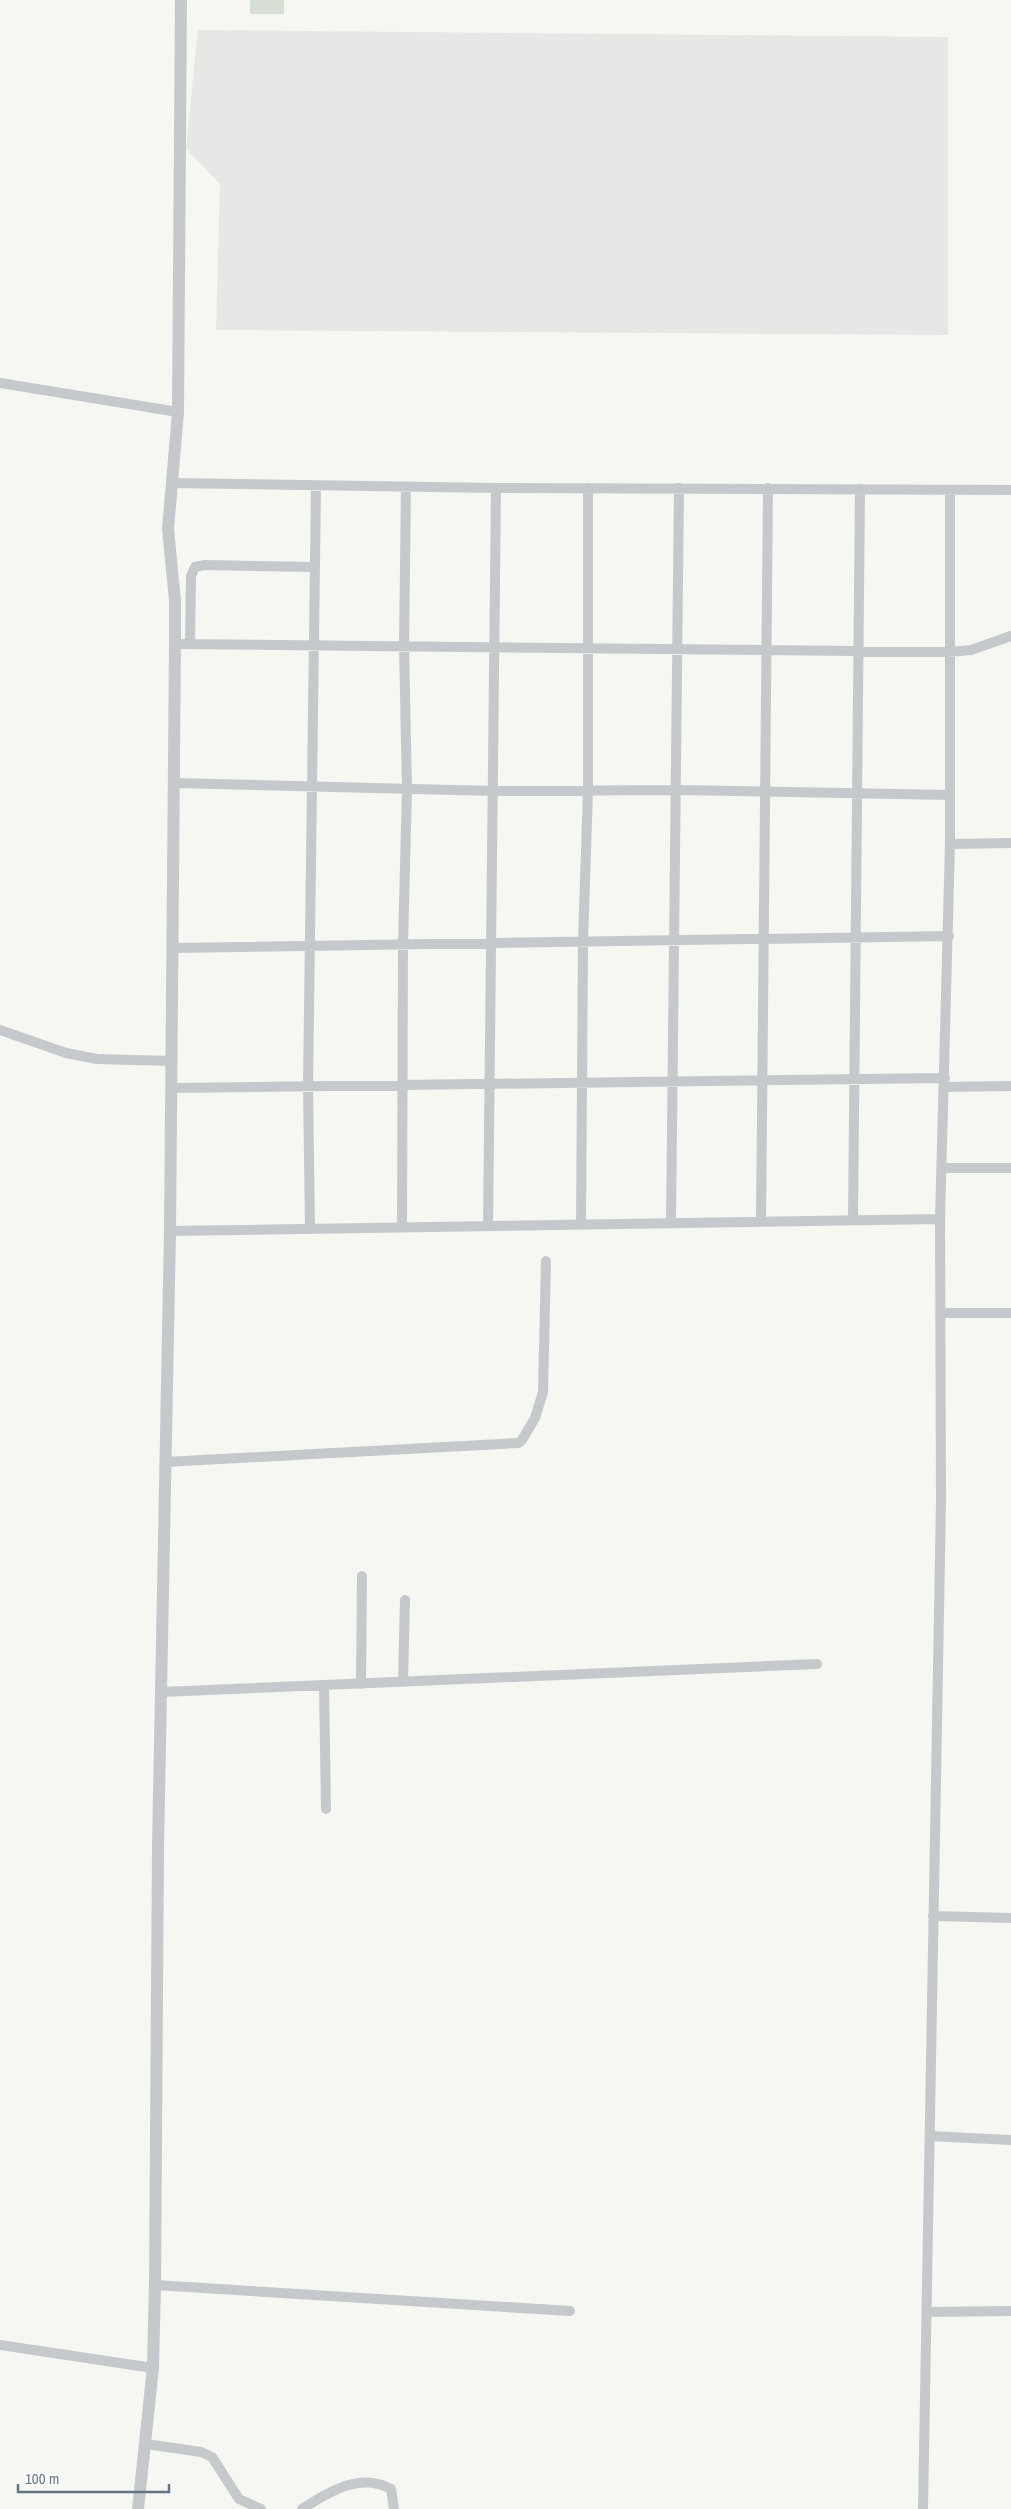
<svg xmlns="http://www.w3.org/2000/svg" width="1011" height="2509" font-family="'Archivo Narrow',sans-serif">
<rect width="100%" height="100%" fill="#f6f6f2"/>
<path fill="#e6e8e5" d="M 198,30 L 948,37 L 948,335 L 216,330 L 220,184 L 186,149 Z"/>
<path fill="#d7ded3" d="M 250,0 L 284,0 L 284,14 L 250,14 Z"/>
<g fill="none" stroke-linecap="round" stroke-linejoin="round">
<path stroke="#c5c9cc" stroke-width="10" d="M 0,383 L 178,412
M 171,483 L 496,488 L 1011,490
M 175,644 L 949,652 L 971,650 L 1011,636
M 190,644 L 191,576 L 195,567 L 205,565 L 314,567
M 174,783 L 494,791 L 677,790 L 950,795
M 950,844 L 1011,843
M 172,948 L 949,936
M 0,1030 L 66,1053 L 97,1059 L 171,1061
M 944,1087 L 1011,1086
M 171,1088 L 945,1078
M 942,1168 L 1011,1168
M 853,1220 L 860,489
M 761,1222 L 768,488
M 671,1223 L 679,488
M 581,1225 L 583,941 L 588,791 L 588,488
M 488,1226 L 496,488
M 402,1227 L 403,944 L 407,789 L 404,646 L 406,487
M 310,1229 L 308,1086 L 316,487
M 170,1231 L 940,1219
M 941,1313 L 1011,1313
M 165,1462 L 518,1443 L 522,1440 L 535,1418 L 543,1392 L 546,1261
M 403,1682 L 405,1600
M 361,1684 L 362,1576
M 324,1685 L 326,1809
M 161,1692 L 817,1664
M 933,1916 L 1011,1918
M 930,2136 L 1011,2140
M 155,2285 L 570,2311
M 927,2312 L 1011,2311
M 0,2345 L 153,2368
M 146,2444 L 201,2452 L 212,2457 L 239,2499 L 261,2509
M 302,2509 C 329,2492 359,2472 391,2489 L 394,2509
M 923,2509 L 941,1500 L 940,1219 L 950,844 L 950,490"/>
<path stroke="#c5c9cc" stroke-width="12" d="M 138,2509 L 153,2368 L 155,2285 L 158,1847 L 170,1231 L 175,644 L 175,601 L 168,529 L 178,412 L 181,0"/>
</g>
<path d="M18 2484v8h151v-8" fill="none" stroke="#637585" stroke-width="2.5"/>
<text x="25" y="2484" font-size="15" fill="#637585" stroke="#ffffff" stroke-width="4" paint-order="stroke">100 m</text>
</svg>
